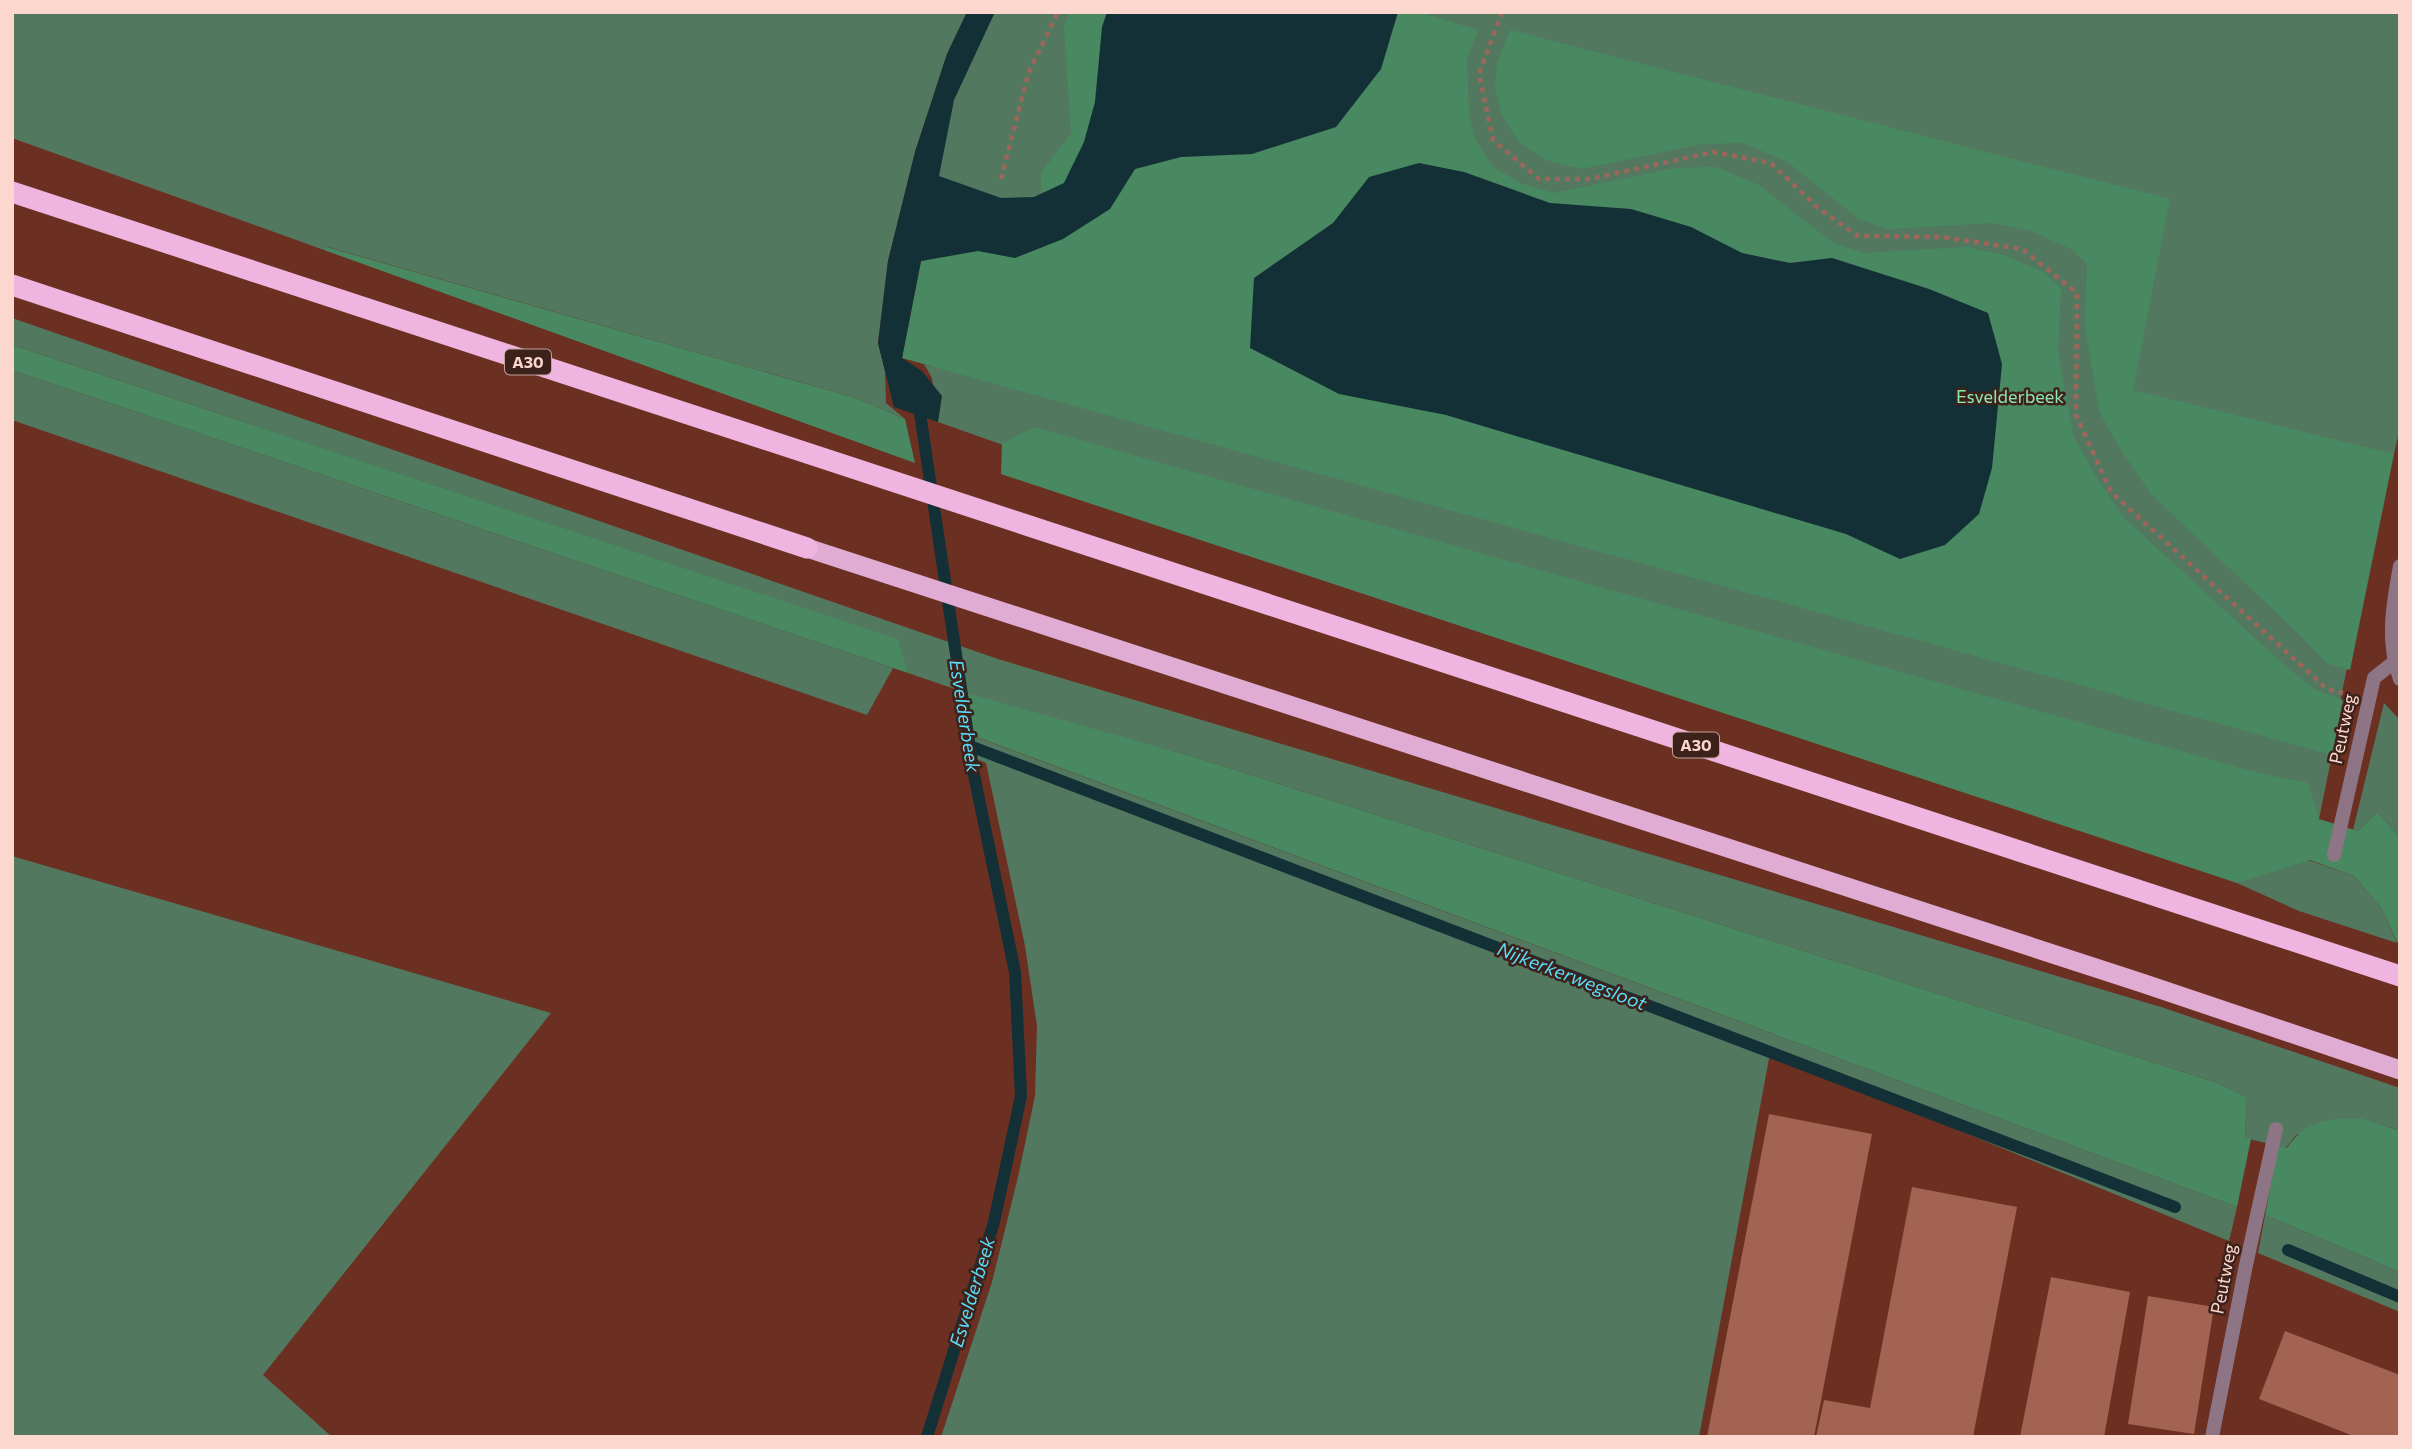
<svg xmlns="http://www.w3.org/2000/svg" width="2412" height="1449" font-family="Commissioner,sans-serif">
<rect width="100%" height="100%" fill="#6b3022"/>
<path fill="#537860" d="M 12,12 L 967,12 L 947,54 L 915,152 L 888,261 L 878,343 L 885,371 L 886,403 L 905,419 L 856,398 L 328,247 L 324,250 L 12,138 Z
M 981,12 L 2400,12 L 2400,427 L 2394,454 L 2392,454 L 2329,754 L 2332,755 L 2319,819 L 2317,816 L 2308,860 L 2354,876 L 2381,908 L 2397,943 L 2299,911 L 2237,883 L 2242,881 L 938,422 L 932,378 L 924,364 L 930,366 L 926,168 Z
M 12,318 L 998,659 L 2164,1008 L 2400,1088 L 2400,1131 L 2366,1119 L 2296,1135 L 2286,1148 L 2245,1138 L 2247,1097 L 2218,1083 L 1198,758 L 993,702 L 908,673 L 897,639 L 12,345 Z
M 12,370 L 893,668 L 867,715 L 12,420 Z
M 2384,703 L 2400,720 L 2400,837 L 2377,812 L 2358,831 L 2353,830 Z
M 971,735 L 2237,1207 L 2229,1241 L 1770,1053 L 1699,1437 L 941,1437 L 992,1282 L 1018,1177 L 1035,1096 L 1037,1026 L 1025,946 L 986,763 L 976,759 Z
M 12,856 L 551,1013 L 263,1375 L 332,1437 L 12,1437 Z
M 2265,1215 L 2400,1272 L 2400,1312 L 2258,1253 Z"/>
<path fill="#488961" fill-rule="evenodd" d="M 1070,12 L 1107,12 L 1102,27 L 1095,102 L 1084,142 L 1064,183 L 1041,194 L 1041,173 L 1071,133 L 1064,27 Z
M 1398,12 L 1418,12 L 1478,30 L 1467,58 L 1469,113 L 1475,139 L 1492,166 L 1520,183 L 1554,193 L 1675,168 L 1716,167 L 1759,185 L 1833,243 L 1864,253 L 1967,247 L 2004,255 L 2044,272 L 2061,288 L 2058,350 L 2073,435 L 2092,470 L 2124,518 L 2282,663 L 2314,689 L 2343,700 L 2332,755 L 902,358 L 921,261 L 978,251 L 1015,258 L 1109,209 L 1135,169 L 1181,157 L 1252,154 L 1381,69 ZM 1464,172 L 1550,203 L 1631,209 L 1691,227 L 1742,253 L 1790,263 L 1833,258 L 1929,289 L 1988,313 L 2002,364 L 1992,468 L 1900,559 L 1846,534 L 1446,415 L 1254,278 L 1333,223 Z
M 1510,30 L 2170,199 L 2133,390 L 2394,454 L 2350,670 L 2328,664 L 2298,633 L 2151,494 L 2119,447 L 2099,411 L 2085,326 L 2087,264 L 2071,249 L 2031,231 L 1993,223 L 1888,229 L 1859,219 L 1786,161 L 1743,143 L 1702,144 L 1581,169 L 1546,160 L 1519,142 L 1502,115 L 1495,89 L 1497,63 Z
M 327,247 L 856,398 L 905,419 L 915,463 L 324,250 Z
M 12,345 L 898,639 L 908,673 L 12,370 Z
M 1034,427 L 2262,774 L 2308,783 L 2319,819 L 2358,831 L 2377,812 L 2400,837 L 2400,943 L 2397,942 L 2381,908 L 2354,876 L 2310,860 L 2237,883 L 1001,474 L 1002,444 Z
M 963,692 L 1198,758 L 2218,1083 L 2247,1097 L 2245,1137 L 2251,1139 L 2237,1207 L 972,735 Z
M 2337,1119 L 2366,1119 L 2400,1131 L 2400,1272 L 2265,1215 L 2278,1146 L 2287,1148 C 2302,1127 2312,1123 2337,1119 Z"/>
<path fill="#133037" d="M 967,12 L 995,12 L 954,100 L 939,176 L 1001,198 L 1034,197 L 1064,183 L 1084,142 L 1095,102 L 1102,27 L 1107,12 L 1398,12 L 1381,69 L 1336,127 L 1252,154 L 1181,157 L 1135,169 L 1110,209 L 1063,239 L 1015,258 L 978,251 L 921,261 L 902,358 L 922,371 L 942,396 L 938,422 L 894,407 L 878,343 L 888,261 L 915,152 L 947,54 Z
M 1419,163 L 1464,172 L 1550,203 L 1631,209 L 1691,227 L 1742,253 L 1790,263 L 1832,258 L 1929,289 L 1988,313 L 2002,364 L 1992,468 L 1979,514 L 1945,545 L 1900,559 L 1846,534 L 1543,444 L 1446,415 L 1339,394 L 1250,348 L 1254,278 L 1333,223 L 1369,177 Z"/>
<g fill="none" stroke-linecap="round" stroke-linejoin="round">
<path stroke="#133037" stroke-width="12" d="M 918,400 L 974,775 L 1015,972 L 1021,1096 L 994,1222 L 927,1437
M 970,746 L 2175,1207
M 2288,1250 L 2400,1297"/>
</g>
<path fill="#a36352" d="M 1769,1114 L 1872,1134 L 1814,1437 L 1707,1437 Z
M 1912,1187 L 2017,1207 L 1973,1437 L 1816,1437 L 1824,1400 L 1870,1408 Z
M 2051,1277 L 2130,1292 L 2104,1437 L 2020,1437 Z
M 2148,1296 L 2214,1307 L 2194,1434 L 2128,1424 Z
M 2285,1331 L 2400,1375 L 2400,1437 L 2356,1437 L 2259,1399 Z"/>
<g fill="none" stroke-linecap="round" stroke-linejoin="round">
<path stroke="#9b675a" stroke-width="4.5" stroke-dasharray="5 5" stroke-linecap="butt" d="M 1502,12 L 1479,74 L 1493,140 L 1539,179 L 1590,179 L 1713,152 L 1771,163 L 1818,208 L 1858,236 L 1942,237 L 2022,249 L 2077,293 L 2076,415 L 2111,492 L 2327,689 L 2343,693
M 1001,179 L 1028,74 L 1058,12"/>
<path stroke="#8d7586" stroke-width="14" d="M 2334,855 L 2374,678 L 2394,662
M 2212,1437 L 2246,1265 L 2276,1129"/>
<path stroke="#8d7586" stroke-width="14" d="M 2400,566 C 2393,604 2386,641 2400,679"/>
<path stroke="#e1acd4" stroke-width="19" d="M 807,548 L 2142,983 L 2400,1070"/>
<path stroke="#efb5e0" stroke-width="21" d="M 12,192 L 2400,976
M 12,285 L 807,548"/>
</g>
<g text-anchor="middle" stroke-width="5" stroke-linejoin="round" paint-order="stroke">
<g fill="#3d221b" stroke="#c3a198" stroke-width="2">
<rect x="505" y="349.5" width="46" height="25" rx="5"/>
<rect x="1673" y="732.5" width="46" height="25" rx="5"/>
</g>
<g font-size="16" font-weight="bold" fill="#fcd7cd">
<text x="528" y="368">A30</text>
<text x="1696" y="751">A30</text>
</g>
<g font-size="18" fill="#8be9ae" stroke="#3d221b">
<text x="2010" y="403">Esvelderbeek</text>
</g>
<g font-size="18" fill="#fcd7cd" stroke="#3d221b">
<text transform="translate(2343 729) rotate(-78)" y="6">Peutweg</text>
<text transform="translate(2224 1279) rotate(-79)" y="6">Peutweg</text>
</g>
<g font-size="19" font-style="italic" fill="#58ddfb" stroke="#3d221b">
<text transform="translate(965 716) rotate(81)" y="7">Esvelderbeek</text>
<text transform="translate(1572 976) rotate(21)" y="7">Nijkerkerwegsloot</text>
<text transform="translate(972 1292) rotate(-73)" y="7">Esvelderbeek</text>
</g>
</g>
<rect width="2412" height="1449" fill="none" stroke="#fcd7cd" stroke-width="28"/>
</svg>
